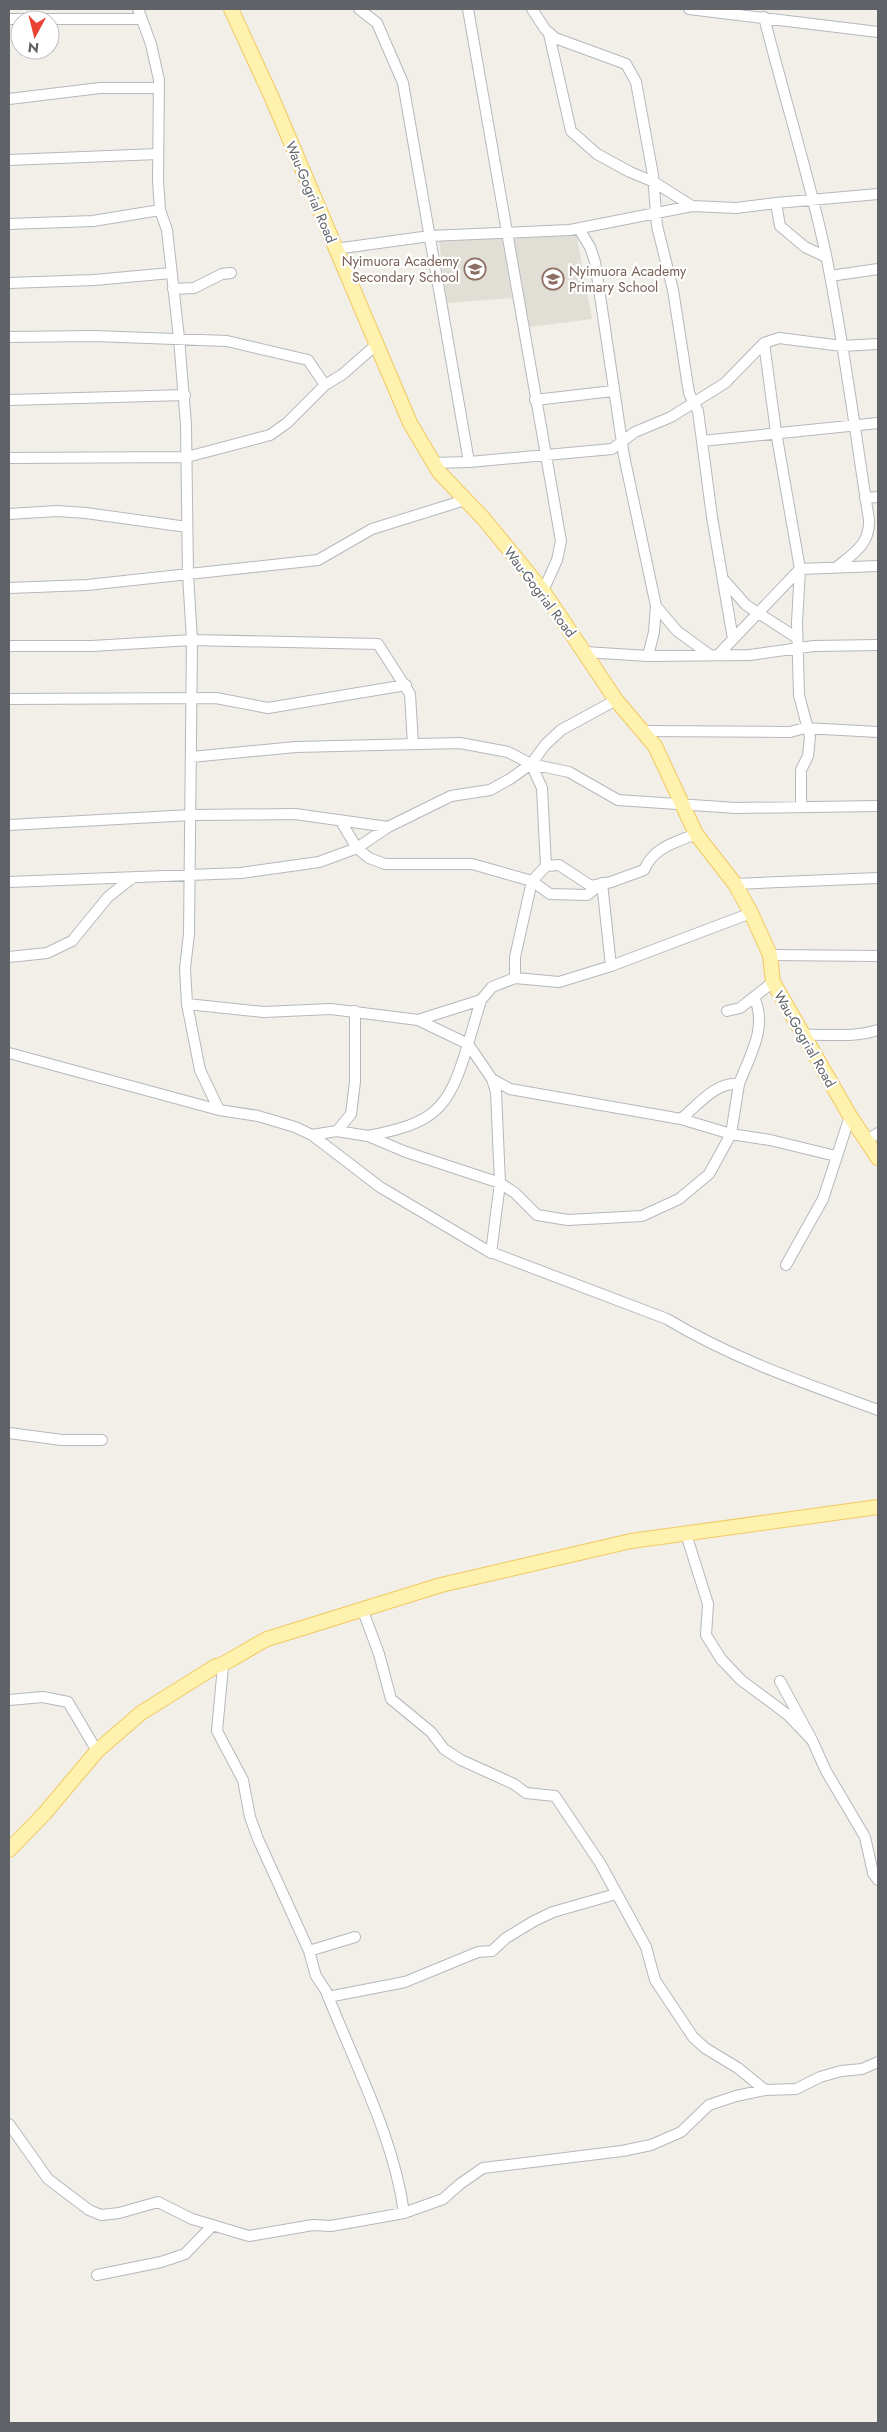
<svg xmlns="http://www.w3.org/2000/svg" width="887" height="2432" font-family="Jost,sans-serif">
<rect width="100%" height="100%" fill="#f1efe8"/>
<path fill="#e1ded6" d="M 576,233 L 592,319 L 529,327 L 514,239 Z
M 502,235 L 512,298 L 447,303 L 439,241 Z"/>
<g fill="none" stroke-linecap="round" stroke-linejoin="round">
<g stroke="#b5b8bc" stroke-width="12">
<path id="minor" d="M 138,9 L 151,44 L 159,80 L 158,180 L 160,210 L 167,230 L 179,338 L 186,425 L 188,575 L 192,640 L 189,934 L 185,968 L 187,1004 L 200,1070 L 219,1110
M 359,9 L 377,23 L 403,83 L 469,462
M 468,9 L 561,541 L 557,560 L 543,591
M 532,9 L 545,29 L 555,38 L 626,64 L 636,82 L 653,175 L 657,226 L 673,290 L 689,393 L 698,411 L 712,517 L 733,639
M 689,9 L 878,32
M 764,17 C 784,97 809,175 826,255 C 844,343 855,432 869,520 C 870,544 854,553 837,567
M 9,19 L 142,19
M 549,34 L 571,131 L 597,154 L 630,172 L 654,182 L 692,206
M 9,99 L 100,88 L 159,88
M 9,160 L 158,154
M 776,203 L 878,194
M 9,224 L 93,221 L 160,210
M 579,229 L 590,247 L 595,262 L 624,456 L 656,606 L 654,632 L 648,656
M 335,249 L 430,236 L 570,230 L 692,206 L 736,208 L 776,203 L 780,226 L 805,247 L 826,257
M 830,276 L 878,269
M 9,283 L 94,280 L 171,273
M 173,289 L 194,288 L 222,274 L 231,273
M 9,337 L 94,336 L 227,341 L 308,360 L 325,385
M 764,343 L 776,432 L 800,569 L 797,622 L 799,695 L 810,737 L 808,756 L 801,770 L 801,807
M 9,400 L 185,395
M 535,400 L 613,391
M 702,441 L 878,423
M 9,458 L 187,457 L 270,435 L 287,423 L 325,385 L 343,374 L 376,345
M 433,463 L 469,462 L 612,449 L 635,432 L 671,417 L 725,383 L 764,343 L 779,338 L 842,346 L 878,344
M 865,498 L 878,497
M 9,514 L 57,511 L 86,513 L 187,527
M 724,580 L 746,605 L 797,638
M 9,588 L 87,585 L 318,560 L 372,529 L 465,500
M 656,606 L 677,631 L 710,655
M 9,646 L 92,646 L 192,640 L 378,644 L 410,694 L 413,744
M 585,652 L 648,656 L 750,655 L 814,646 L 878,645
M 718,655 L 800,569 L 878,566
M 9,699 L 216,698 L 268,708 L 406,685
M 643,731 L 790,732 L 805,728 L 878,732
M 191,757 L 296,747 L 460,743 L 508,752 L 531,764 L 569,772 L 618,800 L 736,808 L 878,806
M 340,820 L 357,848 L 388,827
M 9,825 L 191,815 L 295,814 L 388,827 L 451,796 L 490,790 L 510,779 L 531,764 L 545,745 L 561,730 L 616,700
M 546,866 L 559,865 L 591,886 L 611,882 L 644,870 C 654,847 674,843 696,834
M 9,882 L 241,873 L 319,862 L 357,848 L 369,858 L 385,864 L 472,864 L 532,881 L 550,894 L 587,895 L 602,883 L 611,966
M 735,884 L 878,878
M 770,955 L 878,956
M 9,957 L 47,953 L 72,941 L 108,897 L 132,878
M 515,978 L 559,982 L 611,966 L 751,913
M 187,1004 L 264,1012 L 331,1009 L 418,1020 L 468,1044 C 449,1110 435,1123 368,1136
M 727,1011 L 740,1008 L 773,982
M 418,1020 L 481,1000
M 803,1035 C 829,1034 854,1038 878,1030
M 9,1053 L 219,1110 L 258,1116 L 295,1127 L 312,1135 L 380,1187 L 488,1251 L 667,1319 C 733,1359 807,1384 878,1410
M 492,1079 L 468,1044 L 481,1000 L 492,987 L 515,978 L 515,957 L 532,881 L 546,866 L 542,788 L 531,764
M 681,1119 C 697,1106 716,1081 739,1084 C 750,1055 768,1027 754,997
M 337,1131 L 351,1114 L 355,1082 L 355,1011
M 312,1135 L 337,1131 L 368,1136 L 406,1152 L 500,1183 L 515,1193 L 537,1215 L 568,1220 L 642,1216 L 679,1199 L 709,1174 L 731,1134 L 739,1084
M 865,1141 L 878,1133
M 491,1253 L 500,1183 L 496,1092 L 492,1079 L 510,1089 L 681,1119 L 731,1134 L 770,1140 L 836,1156
M 786,1265 L 823,1199 L 850,1116
M 9,1433 L 62,1440 L 102,1440
M 686,1534 L 708,1604 L 706,1635 L 721,1659 L 741,1680 L 788,1715 L 812,1740
M 363,1611 L 379,1654 L 391,1699 L 431,1732 L 444,1749 L 461,1760 L 514,1784 L 526,1793 L 555,1796 L 600,1863 L 646,1947 L 655,1980 L 693,2037 L 705,2048 L 738,2068 L 765,2090
M 223,1666 L 217,1731 L 243,1780 L 250,1817 L 258,1839 L 309,1951 L 316,1976 L 326,1991 C 354,2063 394,2137 404,2213
M 780,1681 L 812,1740 L 826,1771 L 865,1837 L 873,1873 L 878,1880
M 9,1700 L 43,1697 L 68,1702 L 97,1751
M 309,1951 L 355,1937
M 328,1997 L 405,1982 L 478,1952 L 492,1951 L 506,1938 L 534,1921 L 553,1912 L 616,1894
M 9,2124 L 48,2179 L 89,2210 L 101,2215 L 119,2213 L 158,2202 L 192,2219 L 249,2236 L 313,2225 L 331,2226 L 404,2213 L 443,2199 L 460,2184 L 483,2168 L 622,2151 L 651,2145 L 681,2132 L 709,2105 L 736,2096 L 765,2090 L 796,2089 L 820,2077 L 841,2071 L 862,2069 L 878,2062
M 97,2275 L 161,2262 L 185,2254 L 213,2225"/>
</g>
<g stroke="#f2c960" stroke-width="16">
<path id="major" d="M 231,9 L 272,98 L 410,423 L 439,472 L 483,518 L 543,591 L 616,700 L 655,746 L 696,834 L 735,884 L 751,913 L 770,955 L 773,982 L 850,1116 L 878,1158
M 9,1850 L 45,1813 L 97,1751 L 141,1713 L 216,1666 C 223,1666 256,1644 267,1639 L 441,1585 L 631,1541 L 878,1507"/>
</g>
<use href="#minor" stroke="#fff" stroke-width="10"/>
<use href="#major" stroke="#fff2af" stroke-width="14"/>
</g>
<defs>
<g id="school-ring" transform="scale(1.125)"><circle r="9.5" fill="#fff" stroke="#8d6e63" stroke-width="1.5"/><path d="M0-5L7-2L0 1L-7-2ZM-4 1L0 2.5L4 1V4Q0 6-4 4Z" fill="#8d6e63"/></g>
</defs>
<g fill-rule="evenodd">
<use href="#school-ring" x="475" y="269"/>
<use href="#school-ring" x="553" y="279"/>
</g>
<g text-anchor="middle" stroke-width="4.5" stroke-linejoin="round" paint-order="stroke">
<g font-size="14" fill="#5f6368" stroke="#fff">
<text transform="translate(311 192) rotate(67)" y="5">Wau-Gogrial Road</text>
<text transform="translate(540 592) rotate(53)" y="5">Wau-Gogrial Road</text>
<text transform="translate(805 1039) rotate(60)" y="5">Wau-Gogrial Road</text>
</g>
<g font-size="14" fill="#785e54" stroke="#fff" text-anchor="end">
<text x="459" y="266">Nyimuora Academy<tspan x="459" dy="16">Secondary School</tspan></text>
<text x="569" y="276" text-anchor="start">Nyimuora Academy<tspan x="569" dy="16">Primary School</tspan></text>
</g>
</g>
<rect width="887" height="2432" fill="none" stroke="#5f6368" stroke-width="20"/>
<g transform="translate(35 35) rotate(187)"><circle r="24" fill="#ffffff" stroke="#bfc1c3"/>
<path d="M0-4L9 19L0 12L-9 19Z" fill="#ea4335"/>
<text y="-8" font-size="14" font-weight="bold" text-anchor="middle" fill="#5f6368">N</text>
</g>
</svg>
